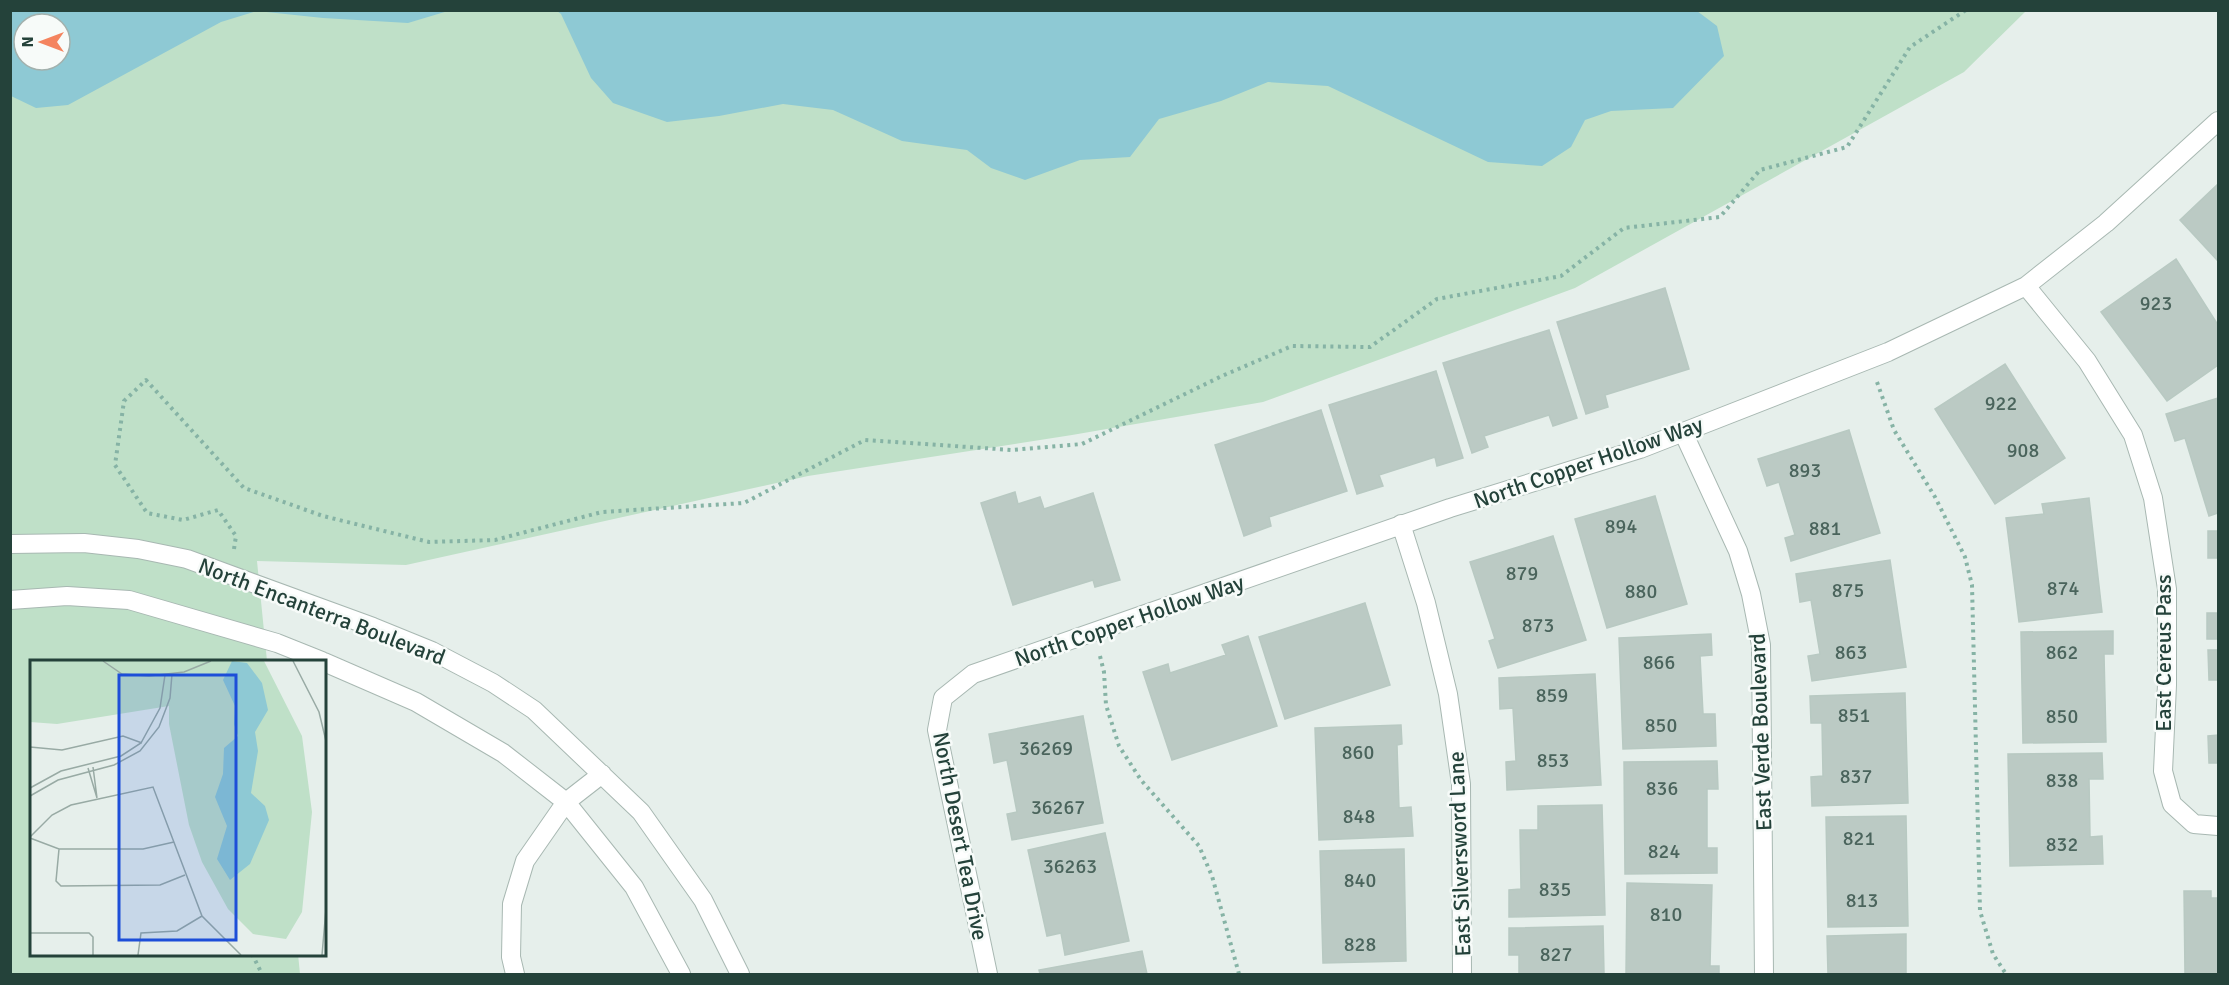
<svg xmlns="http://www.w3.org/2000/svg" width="2229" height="985" font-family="Signika,sans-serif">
<rect width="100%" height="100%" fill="#e6efeb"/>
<path fill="#bfe0c8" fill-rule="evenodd" d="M 10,11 L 2026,11 L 1964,72 L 1575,288 L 1263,402 L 1072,435 L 808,476 L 406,565 L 257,561 L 267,661 L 32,661 L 32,954 L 298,954 L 300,974 L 11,974 ZM 24,24 L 60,24 L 60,60 L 24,60 Z"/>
<path fill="#8ec9d4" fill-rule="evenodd" d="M 11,10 L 448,10 L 448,11 L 408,23 L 323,18 L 257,11 L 221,22 L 68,105 L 36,108 L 11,96 ZM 24,24 L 60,24 L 60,60 L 24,60 Z
M 1697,11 L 1717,26 L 1724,56 L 1673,108 L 1611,111 L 1585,120 L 1571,147 L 1542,166 L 1488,162 L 1328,86 L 1268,82 L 1221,101 L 1159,119 L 1130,157 L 1080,160 L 1025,180 L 991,168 L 967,150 L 902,141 L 833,110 L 783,104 L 719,116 L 667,122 L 613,103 L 591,78 L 561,14 L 557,11 Z"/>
<path fill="#bbcac4" stroke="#b8c9c2" stroke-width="1.5" d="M 2218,184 L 2218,261 L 2180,220 Z
M 2176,259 L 2218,325 L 2218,365 L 2167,401 L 2101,312 Z
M 1665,288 L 1689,369 L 1605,395 L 1608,407 L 1586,414 L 1557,322 Z
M 1549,330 L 1577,418 L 1553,426 L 1549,415 L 1484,436 L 1488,447 L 1472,453 L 1443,363 Z
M 2005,364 L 2065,458 L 1995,504 L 1935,409 Z
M 1436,371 L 1463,458 L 1437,466 L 1435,457 L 1379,475 L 1383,486 L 1357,494 L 1329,405 Z
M 2218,398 L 2218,513 L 2209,516 L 2185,438 L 2175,441 L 2166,414 Z
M 1321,410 L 1347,491 L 1269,517 L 1271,526 L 1244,536 L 1215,445 Z
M 1849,430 L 1880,533 L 1791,561 L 1785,538 L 1795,535 L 1779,482 L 1767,486 L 1758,459 Z
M 1015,492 L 1018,504 L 1040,497 L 1044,509 L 1093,493 L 1120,580 L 1095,587 L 1093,580 L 1013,605 L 981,503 Z
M 1655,496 L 1687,604 L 1607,628 L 1575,519 Z
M 2089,498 L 2102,612 L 2019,622 L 2006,518 L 2044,514 L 2042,504 Z
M 2208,531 L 2218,531 L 2218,639 L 2207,639 L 2207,613 L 2218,613 L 2218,558 L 2208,558 Z
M 1553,536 L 1586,640 L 1498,668 L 1489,641 L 1495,639 L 1470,562 Z
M 1890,560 L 1906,667 L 1812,681 L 1808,656 L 1820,654 L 1811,600 L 1800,602 L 1796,574 Z
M 1365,603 L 1390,685 L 1285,719 L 1259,637 Z
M 2113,631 L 2113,654 L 2104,654 L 2106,742 L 2023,743 L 2021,632 Z
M 1711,634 L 1712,655 L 1700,656 L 1703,714 L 1715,714 L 1716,746 L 1623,749 L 1619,638 Z
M 1248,636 L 1277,726 L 1172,760 L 1143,672 L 1168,664 L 1170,673 L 1226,655 L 1222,645 Z
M 2208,650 L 2218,650 L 2218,680 L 2209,680 Z
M 1595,674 L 1601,785 L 1507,790 L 1506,762 L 1516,761 L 1513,708 L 1500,709 L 1499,678 Z
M 1905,693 L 1908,803 L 1812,806 L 1811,777 L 1823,776 L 1822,723 L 1811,723 L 1810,696 Z
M 1083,716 L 1103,823 L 1012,840 L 1007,814 L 1017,812 L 1007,760 L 994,763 L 989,734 Z
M 1401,725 L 1402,744 L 1397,745 L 1399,808 L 1411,807 L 1413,836 L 1319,840 L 1315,728 Z
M 2218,735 L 2218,763 L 2209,763 L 2208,736 Z
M 2102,753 L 2103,779 L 2089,779 L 2090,837 L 2102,836 L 2103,864 L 2010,866 L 2008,754 Z
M 1717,761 L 1718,789 L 1707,789 L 1707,848 L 1717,848 L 1717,873 L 1625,874 L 1624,762 Z
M 1602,805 L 1605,915 L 1509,917 L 1509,890 L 1521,889 L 1520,830 L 1538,830 L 1538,806 Z
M 1906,816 L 1908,926 L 1828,927 L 1826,817 Z
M 1105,833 L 1129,941 L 1065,955 L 1061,933 L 1047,936 L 1028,850 Z
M 1404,849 L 1406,961 L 1323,963 L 1320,851 Z
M 1627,883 L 1712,885 L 1710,966 L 1719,966 L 1719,974 L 1626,974 Z
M 2184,891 L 2211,891 L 2211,898 L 2218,898 L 2218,974 L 2185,974 Z
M 1603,926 L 1604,974 L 1519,974 L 1519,955 L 1509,955 L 1509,928 Z
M 1906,934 L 1906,974 L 1828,974 L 1827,936 Z
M 1142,951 L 1147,974 L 1040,974 L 1039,970 Z"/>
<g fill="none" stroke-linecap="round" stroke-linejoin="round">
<g stroke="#a8b8b2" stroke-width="20">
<path id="minor" d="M 2026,286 L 2087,361 L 2133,435 L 2153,498 L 2167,589 L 2167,685 L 2163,771 L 2172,804 L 2194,824 L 2218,826
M 1683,432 L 1738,551 L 1751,594 L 1761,645 L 1764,974
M 1401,524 L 1426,603 L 1448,694 L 1461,784 L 1462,974
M 10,544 L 84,543 L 138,549 L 187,559 L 373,627 L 432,651 L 493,683 L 534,710 L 641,812 L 703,900 L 740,974
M 10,600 L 67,596 L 129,600 L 277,643 L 322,661
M 324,662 L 416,702 L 503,753 L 566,802 L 634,887 L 681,974
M 515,974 L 511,957 L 512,904 L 525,861 L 566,802 L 602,774
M 988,974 L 937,730 L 943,698 L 973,674 L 1450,508 L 1640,449 L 1888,352 L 2026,286 L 2106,223 L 2218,121"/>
</g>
<path stroke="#86b3a5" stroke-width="4" stroke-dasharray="3 4.5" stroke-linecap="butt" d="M 1877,382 L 1894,430 L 1935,497 L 1965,557 L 1972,585 L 1980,911 L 1993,954 L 2006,974
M 234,549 L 236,536 L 218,510 L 183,520 L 147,513 L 115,465 L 124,401 L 146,380 L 244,488 L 323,516 L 429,542 L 495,540 L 602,512 L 744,503 L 865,440 L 1012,450 L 1082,444 L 1222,376 L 1292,346 L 1370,347 L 1437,299 L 1561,276 L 1624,228 L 1720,217 L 1760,170 L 1847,147 L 1910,47 L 1966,10
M 1100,656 L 1104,672 L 1106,705 L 1119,746 L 1141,780 L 1199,846 L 1212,876 L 1239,974
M 252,954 L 262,974"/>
<use href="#minor" stroke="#fff" stroke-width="18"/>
</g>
<g text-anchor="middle" stroke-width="5" stroke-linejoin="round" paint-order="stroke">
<g font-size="20" fill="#4a645c">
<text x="2156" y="310">923</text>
<text x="2001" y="410">922</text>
<text x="2023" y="457">908</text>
<text x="1805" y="477">893</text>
<text x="1621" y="533">894</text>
<text x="1825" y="535">881</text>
<text x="1522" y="580">879</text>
<text x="2063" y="595">874</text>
<text x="1848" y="597">875</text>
<text x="1641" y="598">880</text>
<text x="1538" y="632">873</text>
<text x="1851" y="659">863</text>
<text x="2062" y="659">862</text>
<text x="1659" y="669">866</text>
<text x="1552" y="702">859</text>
<text x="1854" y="722">851</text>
<text x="2062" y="723">850</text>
<text x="1661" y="732">850</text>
<text x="1046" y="755">36269</text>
<text x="1358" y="759">860</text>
<text x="1553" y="767">853</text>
<text x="1856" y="783">837</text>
<text x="2062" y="787">838</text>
<text x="1662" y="795">836</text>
<text x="1058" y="814">36267</text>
<text x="1359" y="823">848</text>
<text x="1859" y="845">821</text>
<text x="2062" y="851">832</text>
<text x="1664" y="858">824</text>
<text x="1070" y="873">36263</text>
<text x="1360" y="887">840</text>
<text x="1555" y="896">835</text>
<text x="1862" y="907">813</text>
<text x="1666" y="921">810</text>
<text x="1360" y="951">828</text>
<text x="1556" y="961">827</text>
</g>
<g font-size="22" fill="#24423a" stroke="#f7fbf9">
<text transform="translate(1588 462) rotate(-19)" y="8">North Copper Hollow Way</text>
<text transform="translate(322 611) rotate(21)" y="8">North Encanterra Boulevard</text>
<text transform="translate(1129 620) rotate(-19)" y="8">North Copper Hollow Way</text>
<text transform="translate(2163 653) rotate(-90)" y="8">East Cereus Pass</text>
<text transform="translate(1760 732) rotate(-92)" y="8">East Verde Boulevard</text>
<text transform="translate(961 836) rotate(79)" y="8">North Desert Tea Drive</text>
<text transform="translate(1459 854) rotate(-92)" y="8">East Silversword Lane</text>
</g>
</g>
<g transform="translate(30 660)">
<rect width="296" height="296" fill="#e6efeb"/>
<path d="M 0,1 L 234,1 L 272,76 L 282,152 L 272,252 L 256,279 L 223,274 L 198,249 L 172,202 L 159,165 L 139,64 L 139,46 L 27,64 L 0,62 Z" fill="#bfe0c8"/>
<path d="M 202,1 L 217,3 L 232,23 L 238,50 L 225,72 L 228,91 L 221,133 L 235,146 L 239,160 L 220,204 L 200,220 L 187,199 L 197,166 L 185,137 L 193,114 L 194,88 L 208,76 L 204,64 L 205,46 L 193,20 Z" fill="#8ec9d4"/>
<path fill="none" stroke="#98aaa4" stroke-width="1.5" d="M 73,1 L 92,14 L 119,16 L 154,12 L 181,1M 263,1 L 289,52 L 296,81M 0,87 L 32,90 L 93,76 L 112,83M 63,107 L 67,138M 58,108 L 67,138M 0,128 L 31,111 L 91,96 L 111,83 L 130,48 L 135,15M 0,136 L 28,120 L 84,105 L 110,91 L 129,67 L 140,38 L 142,14M 0,177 L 22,155 L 41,145 L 123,127 L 172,256 L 211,295M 0,178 L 29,189 L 113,189 L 144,182M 29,189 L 26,221 L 31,226 L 130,225 L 155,215M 0,273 L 59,273 L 63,277 L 63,295M 108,295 L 111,273 L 147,271 L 172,256M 292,295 L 296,249"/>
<path fill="#1d4ed8" fill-opacity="0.15" stroke="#1d4ed8" stroke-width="3" d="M 89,15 L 206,15 L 206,280 L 89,280 Z"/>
<rect width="296" height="296" fill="none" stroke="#24423a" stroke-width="3"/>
</g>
<rect width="2229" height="985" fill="none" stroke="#24423a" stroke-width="24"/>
<g transform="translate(42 42) rotate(270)"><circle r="28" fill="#f7fbf9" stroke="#a3b1ad" stroke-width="1.5"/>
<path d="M0-4.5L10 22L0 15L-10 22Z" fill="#f4845f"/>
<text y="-9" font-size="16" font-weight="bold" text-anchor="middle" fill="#24423a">N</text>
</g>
</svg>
